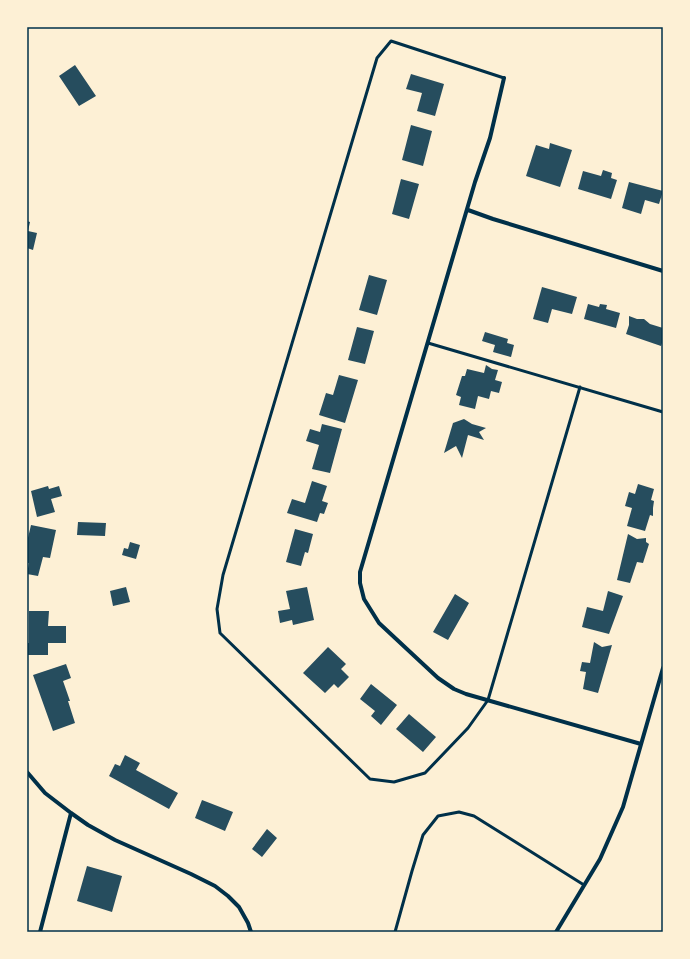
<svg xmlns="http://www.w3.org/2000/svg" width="690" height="959" font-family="'Sofia Sans Condensed',sans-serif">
<rect width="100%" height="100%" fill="#fdf0d5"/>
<path fill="#264d5e" d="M 75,65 L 96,96 L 79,106 L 59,76 Z
M 411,74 L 444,84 L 435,116 L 417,111 L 422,93 L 406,89 Z
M 411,125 L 432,131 L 423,166 L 402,160 Z
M 550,143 L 572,150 L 560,187 L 526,176 L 536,145 L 549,149 Z
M 603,170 L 612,173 L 611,178 L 617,180 L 611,199 L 578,189 L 583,171 L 601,176 Z
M 401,179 L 419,184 L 409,219 L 392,214 Z
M 629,182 L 663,191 L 659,204 L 645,200 L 641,214 L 622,208 Z
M 27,221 L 30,222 L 28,231 L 37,233 L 33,250 L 27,248 Z
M 369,275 L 387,280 L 377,315 L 359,310 Z
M 542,287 L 577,297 L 572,314 L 552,309 L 548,323 L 533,319 Z
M 588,304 L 599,307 L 600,304 L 607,305 L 606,309 L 620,313 L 616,328 L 584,319 Z
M 629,316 L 637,319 L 644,319 L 650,324 L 663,328 L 663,340 L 661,346 L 626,334 L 629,325 Z
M 357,327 L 374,331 L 365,364 L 348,360 Z
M 485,332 L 508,339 L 507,343 L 514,345 L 511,357 L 493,352 L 495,345 L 482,341 Z
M 486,365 L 492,369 L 498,370 L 495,380 L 502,382 L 499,393 L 491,391 L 489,399 L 478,396 L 475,409 L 459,405 L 461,397 L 456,395 L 462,376 L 465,376 L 467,369 L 484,373 Z
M 339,375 L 358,380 L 345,423 L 319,415 L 326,393 L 333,395 Z
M 464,419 L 472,424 L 486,428 L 479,432 L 484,440 L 468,435 L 462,458 L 456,446 L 444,453 L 453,423 Z
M 322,424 L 342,429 L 330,473 L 312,469 L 319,445 L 306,441 L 310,429 L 320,432 Z
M 312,481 L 327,486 L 322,501 L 328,503 L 324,514 L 320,513 L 317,522 L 287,513 L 292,499 L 305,503 Z
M 638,484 L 654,489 L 651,500 L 654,501 L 653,508 L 653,516 L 650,515 L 645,531 L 627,526 L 632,508 L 625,506 L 629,492 L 635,494 Z
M 48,486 L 49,489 L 59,486 L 62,496 L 51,499 L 55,512 L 37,517 L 31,491 Z
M 78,522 L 106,523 L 105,536 L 77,535 Z
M 31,525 L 56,530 L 50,558 L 43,557 L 38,576 L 27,574 L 29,563 L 27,563 L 27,542 Z
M 295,529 L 313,534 L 308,553 L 305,552 L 301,566 L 286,562 Z
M 628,534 L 637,539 L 646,538 L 646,542 L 649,544 L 643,563 L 637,562 L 630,583 L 617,580 Z
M 130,542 L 140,545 L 136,559 L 122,555 L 124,548 L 128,549 Z
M 126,587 L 130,602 L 113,606 L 110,591 Z
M 307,587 L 314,620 L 293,625 L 292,620 L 280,623 L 278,611 L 290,609 L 286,591 Z
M 608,591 L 623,596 L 609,634 L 582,627 L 587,607 L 603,611 Z
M 455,594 L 469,603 L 448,640 L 433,632 Z
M 29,611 L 49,611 L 48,626 L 66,626 L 66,643 L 48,643 L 48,655 L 27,655 L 27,643 L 29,643 Z
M 594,642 L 602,647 L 612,645 L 598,693 L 583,689 L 586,672 L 580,671 L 582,662 L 590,663 Z
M 328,647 L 346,664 L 341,669 L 349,677 L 338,688 L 334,684 L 325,693 L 303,673 Z
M 66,664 L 71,678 L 63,681 L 70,701 L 68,701 L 75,723 L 53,731 L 33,675 Z
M 371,684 L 397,705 L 381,725 L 371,716 L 375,711 L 360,699 Z
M 409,714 L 436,737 L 423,752 L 396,729 Z
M 125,755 L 140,763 L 136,770 L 178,793 L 169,809 L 109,776 L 115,764 L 120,766 Z
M 202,800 L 233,812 L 225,831 L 195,818 Z
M 267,829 L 277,838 L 262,857 L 252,849 Z
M 87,866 L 122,876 L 112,912 L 77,901 Z"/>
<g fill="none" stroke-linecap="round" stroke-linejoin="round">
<path stroke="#003049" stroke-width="3" d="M 504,78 L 391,41 L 377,58 L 223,575 L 217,609 L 220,633 L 370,779 L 394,782 L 425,773 L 468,728 L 488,700 L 580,387
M 428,343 L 663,412
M 395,932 L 412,871 L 423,835 L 438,816 L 459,812 L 474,816 L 584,885"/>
<path stroke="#003049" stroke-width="4" d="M 504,78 L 490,138 L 475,182 L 360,572 L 360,583 L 364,599 L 379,623 L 438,678 L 454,689 L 466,694 L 641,744
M 468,210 L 493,219 L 663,271
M 27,772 L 45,793 L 71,813 L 88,825 L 115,840 L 191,874 L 215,886 L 228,896 L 239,907 L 248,923 L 251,932
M 40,932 L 71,813
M 556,932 L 600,859 L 623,807 L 663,668"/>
</g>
<rect width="690" height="959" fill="none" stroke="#fdf0d5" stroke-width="56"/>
<rect x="28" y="28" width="634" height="903" fill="none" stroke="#003049" stroke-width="1.5"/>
</svg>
